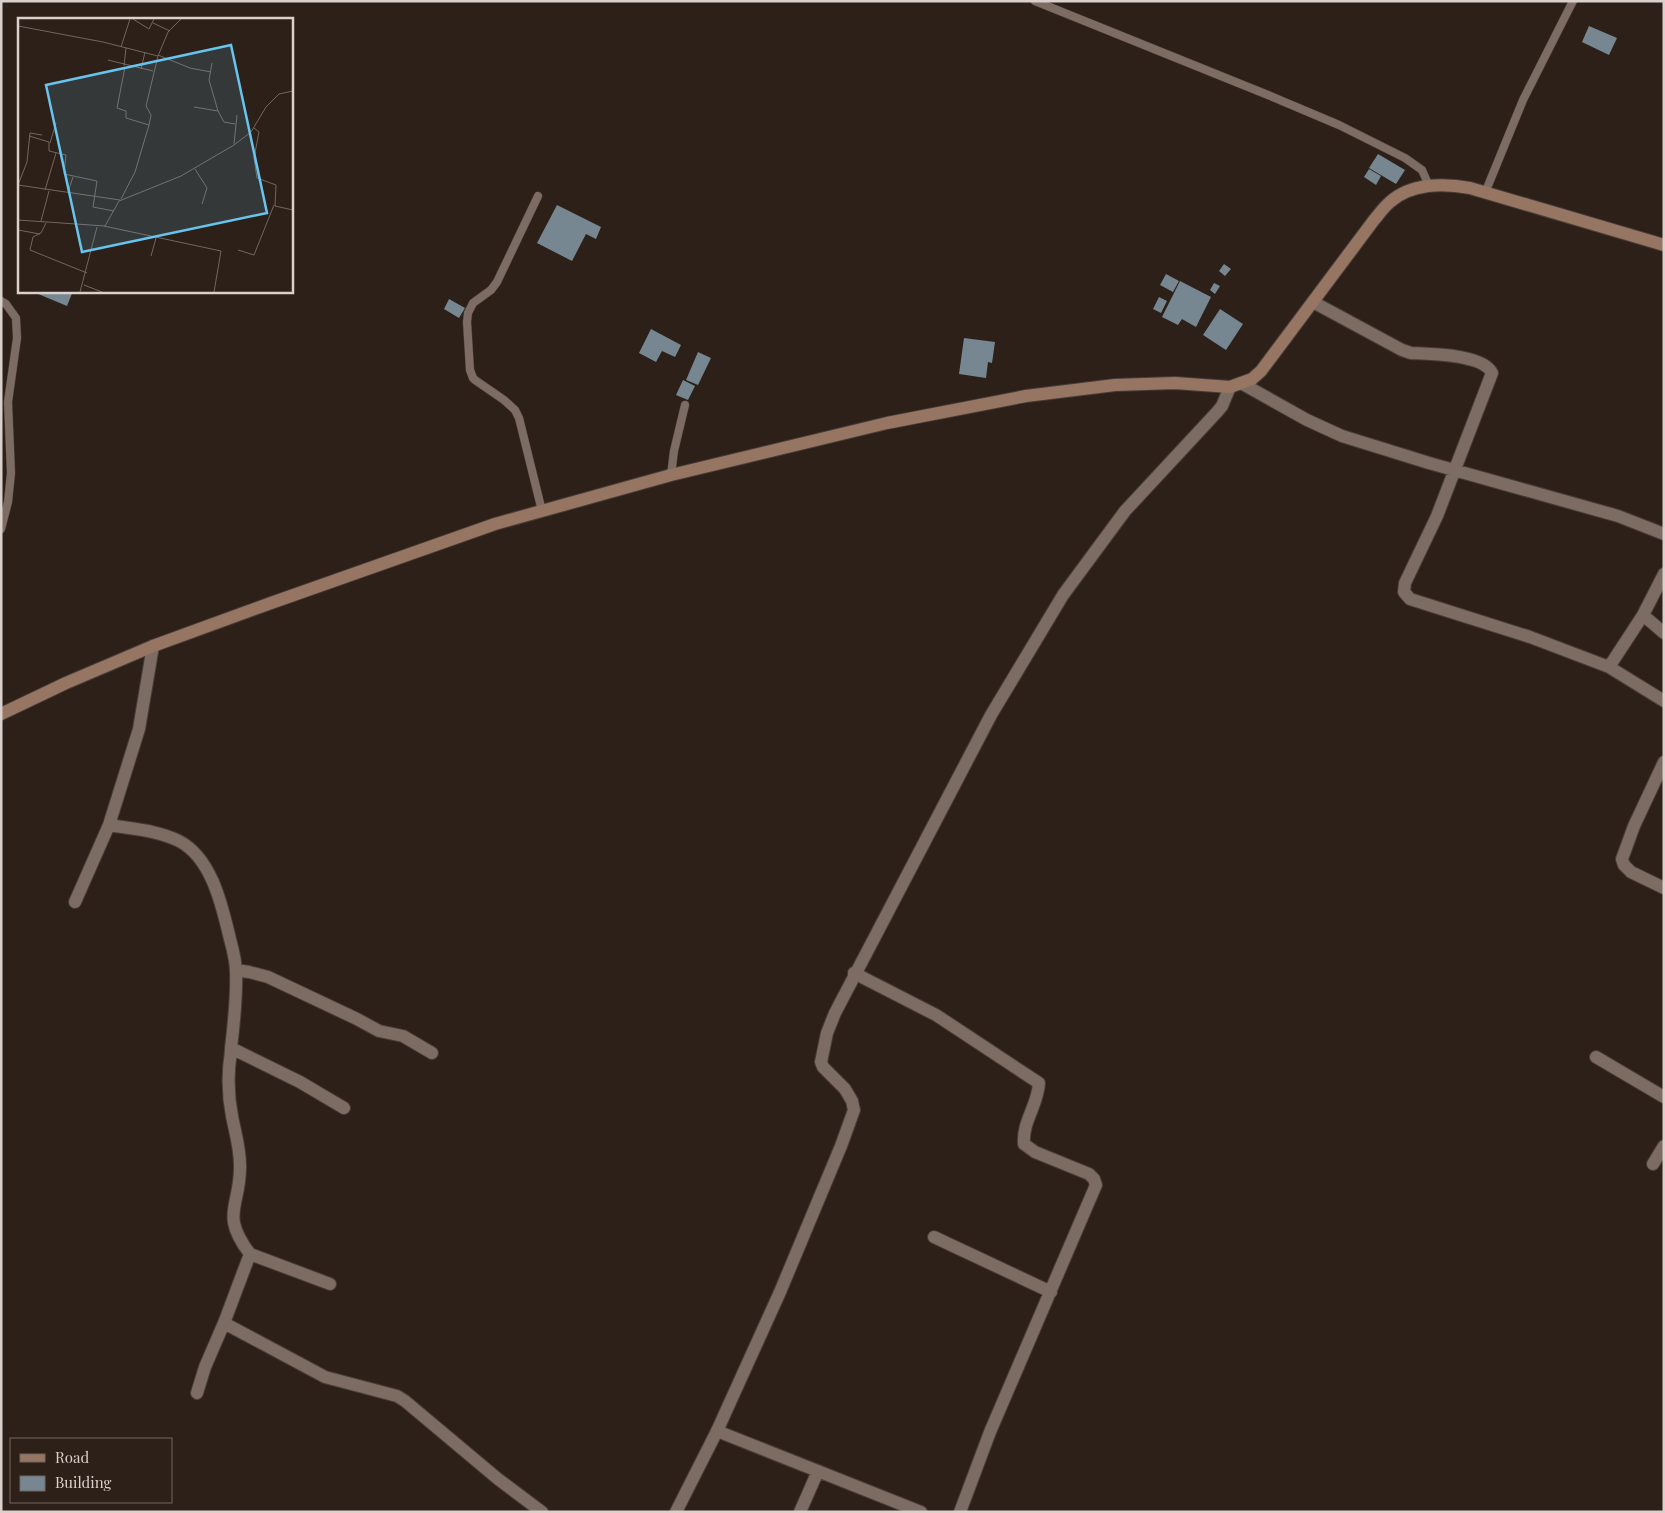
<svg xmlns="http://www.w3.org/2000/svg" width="1665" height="1513" font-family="'Playfair Display',serif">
<rect width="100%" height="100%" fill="#2d2018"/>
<path fill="#768791" d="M 1589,26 L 1617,38 L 1609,55 L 1582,42 Z
M 1378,154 L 1405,170 L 1396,184 L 1369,168 Z
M 1369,169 L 1381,176 L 1376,185 L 1364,177 Z
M 557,205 L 601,227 L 596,239 L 586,234 L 572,261 L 537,243 Z
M 1224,264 L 1231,269 L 1225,276 L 1219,271 Z
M 1166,274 L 1179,281 L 1173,292 L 1160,285 Z
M 1180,281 L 1211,297 L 1196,327 L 1182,319 L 1178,325 L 1162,317 Z
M 1214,283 L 1220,286 L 1215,294 L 1210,290 Z
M 31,291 L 73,291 L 67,306 Z
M 1159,297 L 1167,301 L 1161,313 L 1153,309 Z
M 449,299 L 465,308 L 459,318 L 444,309 Z
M 1220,309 L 1243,324 L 1226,350 L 1203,335 Z
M 651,329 L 681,345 L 675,357 L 662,351 L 656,362 L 639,353 Z
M 964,338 L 995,342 L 992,363 L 988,362 L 986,378 L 959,374 Z
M 698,352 L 711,358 L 698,385 L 686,380 Z
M 683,380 L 695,386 L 688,400 L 676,395 Z"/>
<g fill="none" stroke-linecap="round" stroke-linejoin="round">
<g stroke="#483d38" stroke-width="9">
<path id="service" d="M 1035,1 L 1268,95 L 1339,125 L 1405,158 L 1422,170 L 1429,186
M 1485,193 L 1523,100 L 1573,1
M 538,196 L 497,282 L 491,290 L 473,303 L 468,313 L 467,322 L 470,370 L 473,378 L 475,380 L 504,400 L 515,410 L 519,418 L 542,511
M 1,301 L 6,304 L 16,318 L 17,338 L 8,402 L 11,473 L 8,502 L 1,529
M 671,475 L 674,451 L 685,405"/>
</g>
<g stroke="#483d38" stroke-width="14">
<path id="minor" d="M 1313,302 L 1402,350 L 1411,353 C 1430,354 1483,354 1492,373 L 1437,516 L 1405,583 L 1404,592 L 1410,599 L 1530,637 L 1609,667 L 1664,701
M 1241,383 L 1307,420 L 1342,436 L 1429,463 L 1618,516 L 1664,534
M 1643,615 L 1664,633
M 1609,667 L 1643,615 L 1664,574
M 1664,762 L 1634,826 L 1622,859 L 1624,865 L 1631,872 L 1664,888
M 109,825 C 132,829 157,830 179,841 C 212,858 222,906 230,939 C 233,950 236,962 236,972 C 237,998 234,1023 231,1048 C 231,1056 229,1063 229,1071 C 228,1086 229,1101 232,1116 C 235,1132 240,1148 240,1165 C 241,1207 219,1213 250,1254 L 224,1323 L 205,1367 L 197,1393
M 75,902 L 109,825 L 139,729 L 153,646
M 236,970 L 249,972 L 268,977 L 357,1019 L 379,1031 L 403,1036 L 432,1053
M 854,973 L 936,1015 L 1039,1083 C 1038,1105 1022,1122 1024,1144 L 1035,1152 L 1089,1174 L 1094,1179 L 1096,1185 L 990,1432 L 960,1512
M 231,1048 L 300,1082 L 344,1108
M 1596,1057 L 1664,1097
M 1653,1164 L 1664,1146
M 934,1237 L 1051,1292
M 250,1254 L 330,1284
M 224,1323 L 325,1377 L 397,1396 L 405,1401 L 498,1479 L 542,1512
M 717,1431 L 921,1512
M 800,1512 L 818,1471"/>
</g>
<g stroke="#483d38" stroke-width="14">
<path id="tertiary" d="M 676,1512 L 717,1431 L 780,1292 L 841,1146 L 854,1110 L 852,1101 L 845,1089 L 823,1067 L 821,1062 L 827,1033 L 835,1013 L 991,715 L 1063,595 L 1125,511 L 1217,412 L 1222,406 L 1230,387"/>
</g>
<g stroke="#483d38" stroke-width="14">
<path id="secondary" d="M 1,714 L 66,683 L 153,646 L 271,603 L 495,524 L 671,475 L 887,423 L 1026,396 L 1115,385 L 1175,383 L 1230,387 L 1252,379 L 1261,371 L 1374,220 C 1379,214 1384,207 1390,202 C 1411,183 1444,183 1470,188 L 1664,245"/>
</g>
<use href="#service" stroke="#7c6c63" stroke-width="8"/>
<use href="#minor" stroke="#7c6c63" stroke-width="12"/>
<use href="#tertiary" stroke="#7c6c63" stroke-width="12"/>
<use href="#secondary" stroke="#967563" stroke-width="12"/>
</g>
<g transform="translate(18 18)">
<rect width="275" height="275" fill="#2d2018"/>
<path fill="none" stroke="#726660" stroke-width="1" d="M 115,1 L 131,11 L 136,1M 135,5 L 152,13M 0,8 L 85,24 L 140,38M 103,29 L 112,1M 140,37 L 172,50 L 193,54M 90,42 L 135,53M 194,45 L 191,62 L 200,93 L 206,104 L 217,106M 106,48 L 108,30M 107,49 L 99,90 L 108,93 L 108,100 L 131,107M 123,51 L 127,34M 176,89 L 200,93M 236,110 L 241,114 L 236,140 L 239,160 L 258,167 L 257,188 L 275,192M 11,118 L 31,124 L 31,133 L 48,137 L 46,156 L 79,163 L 75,189 L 96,193M 32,125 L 38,105M 216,126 L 219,97M 177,151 L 189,170 L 184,186M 0,167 L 102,182M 0,167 L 9,144 L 12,115 L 24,117M 27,172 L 38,135M 50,174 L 55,159M 103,181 L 117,154 L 131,107 L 133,97 L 128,88 L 140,38 L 150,14 L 163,1M 0,202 L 87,208 L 101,183 L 163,158 L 216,127 L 233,114 L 248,89 L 261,76 L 275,73M 23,203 L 31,173M 28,205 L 23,215 L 15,219 L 12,232 L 69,255M 86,208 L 203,233 L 196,274M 0,212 L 22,216M 220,232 L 236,237 L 256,187M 133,238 L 138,220M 66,267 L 84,274M 62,274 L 79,209"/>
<path fill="#67c4ef" fill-opacity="0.15" stroke="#67c4ef" stroke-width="2.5" d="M 213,27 L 249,195 L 64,234 L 28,67 Z"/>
<rect width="275" height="275" fill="none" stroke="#dad0cc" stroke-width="2.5"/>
</g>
<rect width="1665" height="1513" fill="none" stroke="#dad0cc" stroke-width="5"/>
<rect x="10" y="1438" width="162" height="65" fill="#2d2018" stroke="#726660"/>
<rect x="20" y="1454" width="25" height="8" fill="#967563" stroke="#726660"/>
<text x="55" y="1463" font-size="15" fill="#dad0cc">Road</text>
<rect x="20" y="1476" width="25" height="15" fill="#768791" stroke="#726660"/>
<text x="55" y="1488" font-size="15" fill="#dad0cc">Building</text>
</svg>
